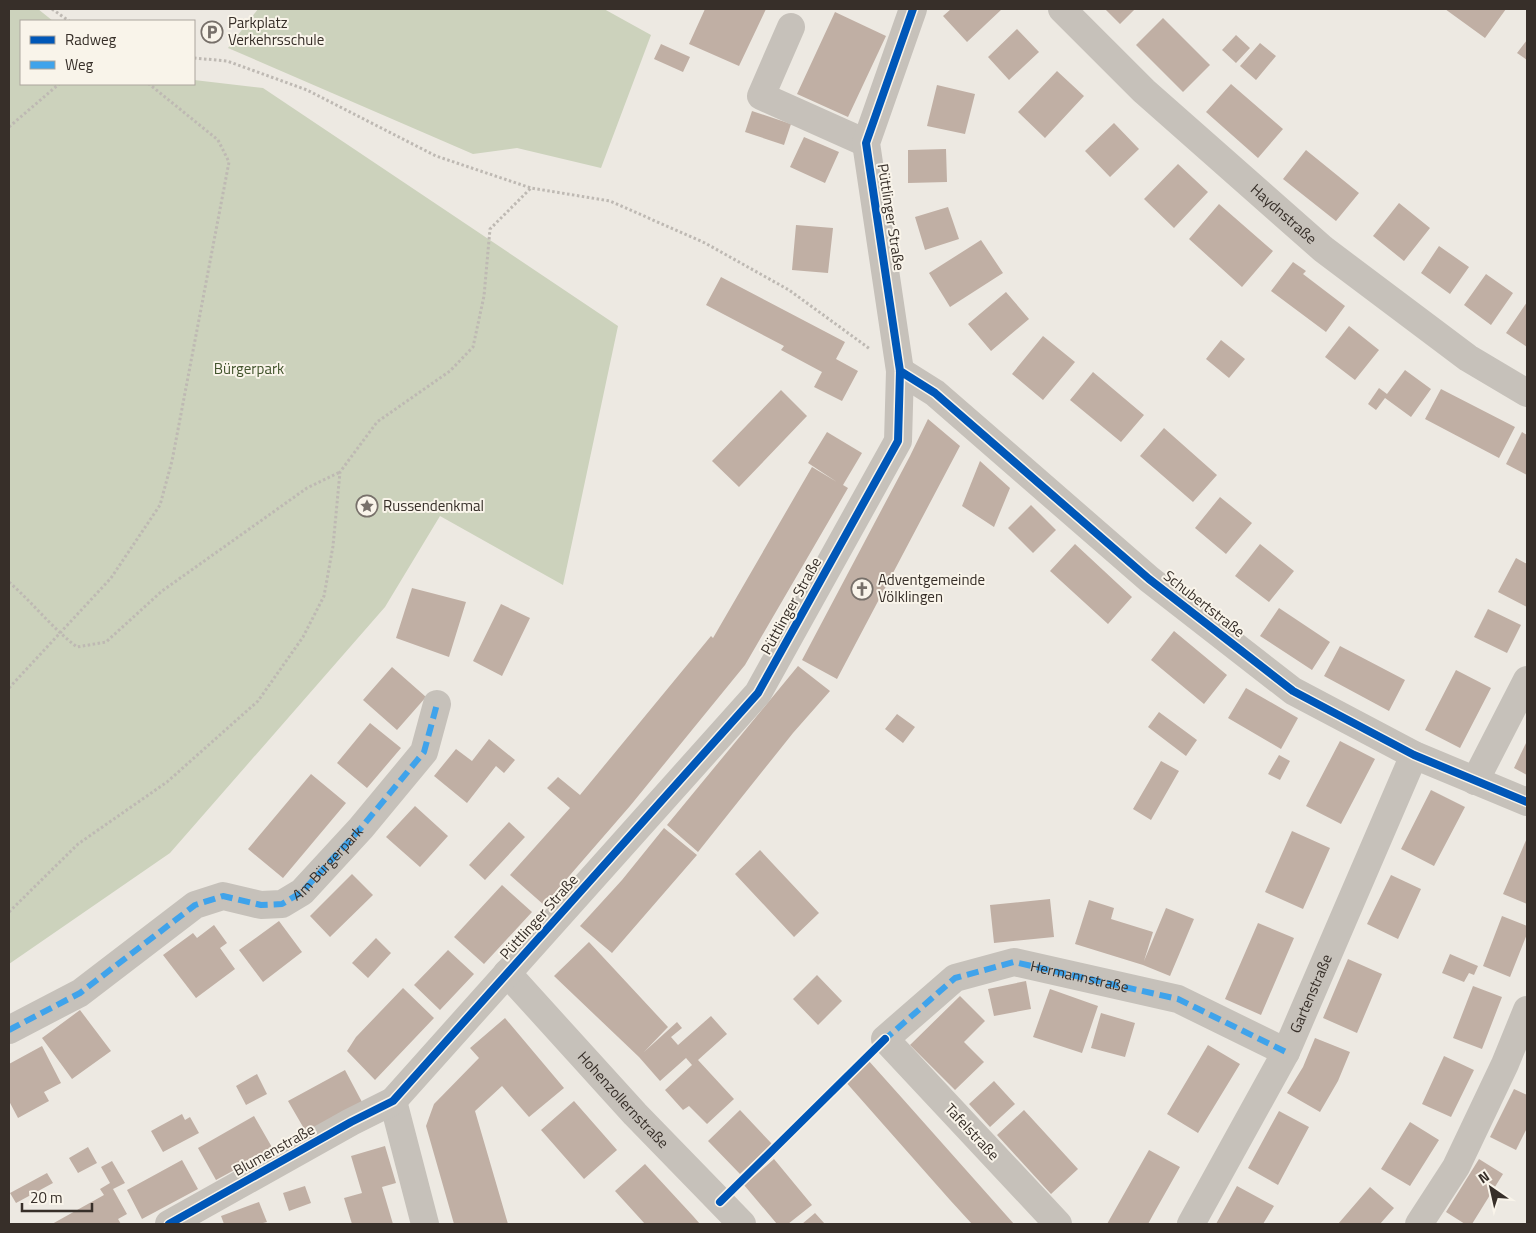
<svg xmlns="http://www.w3.org/2000/svg" width="1536" height="1233" font-family="'Titillium Web',sans-serif">
<rect width="100%" height="100%" fill="#ede9e2"/>
<path fill="#ccd2bc" d="M 9,9 L 38,9 L 53,21 L 21,21 L 21,84 L 194,84 L 194,80 L 263,88 L 618,326 L 563,585 L 440,516 L 385,607 L 170,853 L 9,964 Z
M 258,9 L 604,9 L 651,35 L 601,168 L 517,148 L 473,154 L 228,48 Z"/>
<path fill="#c0afa4" d="M 705,9 L 766,9 L 739,66 L 689,44 Z
M 951,9 L 1002,9 L 967,42 L 943,16 Z
M 1105,9 L 1135,9 L 1120,24 Z
M 1445,9 L 1506,9 L 1485,38 Z
M 835,12 L 886,36 L 848,117 L 797,94 Z
M 1163,18 L 1210,65 L 1183,92 L 1136,45 Z
M 1017,29 L 1039,52 L 1009,80 L 988,57 Z
M 1236,35 L 1250,48 L 1236,63 L 1222,50 Z
M 1527,40 L 1527,60 L 1517,53 Z
M 1260,43 L 1276,56 L 1256,80 L 1240,66 Z
M 661,44 L 690,57 L 683,72 L 654,59 Z
M 1057,71 L 1084,96 L 1045,138 L 1018,112 Z
M 1231,84 L 1283,129 L 1258,158 L 1206,112 Z
M 937,85 L 975,94 L 965,134 L 927,126 Z
M 752,111 L 791,124 L 784,145 L 745,132 Z
M 1114,123 L 1139,149 L 1110,177 L 1085,151 Z
M 804,137 L 839,152 L 825,183 L 790,167 Z
M 946,149 L 947,182 L 908,183 L 908,150 Z
M 1306,150 L 1359,193 L 1336,221 L 1283,179 Z
M 1178,164 L 1208,192 L 1174,228 L 1144,199 Z
M 1399,203 L 1430,228 L 1404,261 L 1373,236 Z
M 1219,204 L 1273,251 L 1242,287 L 1189,239 Z
M 948,207 L 959,239 L 925,250 L 915,217 Z
M 796,225 L 833,228 L 828,273 L 792,270 Z
M 981,240 L 1003,273 L 950,307 L 929,273 Z
M 1439,246 L 1469,267 L 1450,294 L 1421,273 Z
M 1293,262 L 1306,271 L 1303,274 L 1345,306 L 1326,332 L 1271,291 Z
M 1486,274 L 1513,293 L 1491,325 L 1464,305 Z
M 721,277 L 845,342 L 836,359 L 858,371 L 842,401 L 814,387 L 822,372 L 781,350 L 784,346 L 706,305 Z
M 1006,292 L 1029,319 L 991,351 L 968,324 Z
M 1527,302 L 1527,347 L 1506,333 Z
M 1349,326 L 1379,350 L 1355,380 L 1325,357 Z
M 1043,336 L 1075,362 L 1043,400 L 1012,374 Z
M 1221,340 L 1245,359 L 1229,378 L 1206,359 Z
M 1405,370 L 1431,389 L 1411,417 L 1385,398 L 1376,410 L 1368,404 L 1379,388 L 1387,394 Z
M 1093,372 L 1144,415 L 1121,442 L 1070,400 Z
M 1441,389 L 1515,427 L 1499,458 L 1425,419 Z
M 781,390 L 807,416 L 739,487 L 712,461 Z
M 928,419 L 960,446 L 837,679 L 802,660 L 910,456 Z
M 1164,428 L 1217,475 L 1193,502 L 1140,456 Z
M 827,432 L 862,453 L 843,485 L 848,488 L 745,665 L 630,806 L 544,905 L 510,875 L 570,808 L 547,788 L 558,777 L 580,795 L 711,636 L 713,638 L 812,467 L 837,482 L 808,463 Z
M 1522,432 L 1527,435 L 1527,475 L 1506,464 Z
M 980,461 L 1010,488 L 994,527 L 962,506 Z
M 1220,497 L 1252,523 L 1226,554 L 1195,528 Z
M 1031,505 L 1056,530 L 1033,553 L 1008,528 Z
M 1075,544 L 1132,597 L 1108,624 L 1050,571 Z
M 1260,544 L 1294,571 L 1269,602 L 1235,576 Z
M 1516,558 L 1527,564 L 1527,607 L 1498,592 Z
M 412,588 L 466,602 L 449,657 L 396,638 Z
M 501,604 L 530,618 L 502,676 L 473,661 Z
M 1279,608 L 1330,642 L 1312,670 L 1260,636 Z
M 1488,609 L 1521,625 L 1507,653 L 1474,637 Z
M 1174,631 L 1227,675 L 1204,704 L 1151,660 Z
M 1340,646 L 1405,680 L 1389,711 L 1324,676 Z
M 798,666 L 830,691 L 793,733 L 698,852 L 667,825 Z
M 392,667 L 426,697 L 397,730 L 363,700 Z
M 1456,670 L 1491,688 L 1460,748 L 1425,730 Z
M 1246,688 L 1298,718 L 1281,749 L 1228,718 Z
M 1159,712 L 1197,740 L 1186,756 L 1148,727 Z
M 897,714 L 915,727 L 903,743 L 885,729 Z
M 370,723 L 401,748 L 367,788 L 337,763 Z
M 489,739 L 515,760 L 504,773 L 496,766 L 467,803 L 434,776 L 456,749 L 472,761 Z
M 1340,741 L 1375,759 L 1341,824 L 1306,806 Z
M 1527,741 L 1527,775 L 1514,768 Z
M 1279,755 L 1290,761 L 1280,780 L 1268,774 Z
M 1161,761 L 1179,771 L 1151,820 L 1133,809 Z
M 311,774 L 346,803 L 283,878 L 248,849 Z
M 1431,790 L 1465,807 L 1434,866 L 1401,849 Z
M 415,806 L 448,836 L 420,867 L 386,837 Z
M 509,822 L 525,837 L 485,880 L 469,865 Z
M 664,828 L 697,855 L 612,953 L 580,926 L 622,880 Z
M 1292,831 L 1330,848 L 1303,909 L 1265,892 Z
M 1527,838 L 1527,904 L 1503,894 Z
M 760,850 L 819,913 L 794,937 L 735,874 Z
M 352,874 L 373,895 L 330,937 L 310,916 Z
M 1391,875 L 1421,889 L 1398,939 L 1367,924 Z
M 502,885 L 532,912 L 484,964 L 454,937 Z
M 1050,899 L 1054,937 L 994,943 L 990,905 Z
M 1089,900 L 1114,908 L 1111,919 L 1153,932 L 1144,961 L 1166,908 L 1194,919 L 1170,976 L 1143,965 L 1075,944 Z
M 1502,916 L 1527,926 L 1527,934 L 1510,977 L 1483,966 Z
M 279,921 L 302,952 L 263,982 L 239,950 Z
M 1258,923 L 1294,938 L 1261,1015 L 1225,999 Z
M 214,925 L 227,943 L 220,948 L 235,969 L 196,998 L 163,955 L 193,933 L 197,938 Z
M 376,938 L 391,953 L 368,978 L 352,963 Z
M 589,942 L 668,1027 L 644,1052 L 677,1022 L 682,1028 L 671,1037 L 678,1045 L 711,1016 L 727,1034 L 698,1060 L 734,1099 L 707,1124 L 689,1106 L 683,1110 L 665,1090 L 692,1065 L 686,1058 L 660,1081 L 639,1057 L 554,976 Z
M 448,950 L 474,974 L 440,1010 L 414,985 Z
M 1450,954 L 1478,966 L 1474,975 L 1469,973 L 1464,982 L 1442,973 Z
M 1348,959 L 1382,974 L 1357,1033 L 1323,1018 Z
M 817,975 L 842,1001 L 818,1025 L 793,999 Z
M 1026,981 L 1031,1009 L 994,1016 L 988,989 Z
M 1473,986 L 1502,997 L 1482,1049 L 1453,1038 Z
M 403,988 L 434,1018 L 375,1080 L 347,1051 L 356,1037 Z
M 1050,989 L 1098,1006 L 1082,1053 L 1033,1037 Z
M 960,996 L 985,1021 L 964,1042 L 984,1062 L 955,1090 L 910,1045 Z
M 80,1010 L 111,1051 L 72,1079 L 42,1038 Z
M 1101,1013 L 1135,1023 L 1125,1057 L 1091,1048 Z
M 505,1018 L 564,1088 L 529,1117 L 502,1086 L 475,1111 L 508,1224 L 454,1224 L 426,1126 L 434,1104 L 479,1058 L 470,1048 Z
M 1315,1038 L 1350,1052 L 1338,1081 L 1320,1112 L 1287,1093 L 1303,1067 Z
M 1208,1045 L 1240,1064 L 1198,1133 L 1167,1114 Z
M 42,1046 L 61,1083 L 44,1092 L 49,1101 L 18,1118 L 9,1101 L 9,1064 Z
M 1444,1056 L 1474,1070 L 1451,1117 L 1422,1104 Z
M 868,1060 L 902,1098 L 1014,1224 L 972,1224 L 950,1200 L 844,1080 Z
M 345,1070 L 362,1102 L 306,1132 L 288,1101 Z
M 257,1074 L 267,1094 L 246,1105 L 236,1086 Z
M 994,1081 L 1015,1104 L 990,1127 L 969,1104 Z
M 1514,1089 L 1527,1095 L 1527,1128 L 1516,1150 L 1490,1137 Z
M 574,1101 L 617,1150 L 584,1179 L 541,1130 Z
M 740,1110 L 772,1144 L 740,1174 L 708,1141 Z
M 1024,1110 L 1078,1169 L 1051,1194 L 997,1135 Z
M 1279,1111 L 1309,1127 L 1278,1185 L 1248,1168 Z
M 182,1114 L 185,1120 L 190,1117 L 199,1133 L 163,1152 L 151,1131 Z
M 254,1116 L 273,1149 L 216,1180 L 198,1148 Z
M 1410,1122 L 1439,1140 L 1410,1186 L 1381,1169 Z
M 385,1146 L 396,1183 L 382,1187 L 393,1224 L 352,1224 L 344,1198 L 362,1193 L 351,1156 Z
M 88,1147 L 97,1163 L 78,1173 L 69,1158 Z
M 1149,1150 L 1180,1167 L 1154,1213 L 1148,1224 L 1107,1224 Z
M 774,1159 L 812,1205 L 788,1224 L 777,1224 L 744,1185 Z
M 1479,1159 L 1503,1174 L 1472,1224 L 1465,1224 L 1446,1212 Z
M 182,1160 L 198,1189 L 142,1219 L 127,1190 Z
M 112,1161 L 125,1183 L 113,1189 L 127,1214 L 118,1219 L 121,1224 L 52,1224 L 104,1195 L 100,1189 L 110,1183 L 101,1167 Z
M 645,1164 L 693,1216 L 700,1224 L 645,1224 L 615,1191 Z
M 47,1173 L 53,1183 L 16,1203 L 10,1193 Z
M 305,1186 L 311,1203 L 289,1211 L 283,1193 Z
M 1237,1186 L 1274,1206 L 1263,1224 L 1216,1224 Z
M 1370,1187 L 1394,1208 L 1380,1224 L 1338,1224 Z
M 259,1202 L 267,1222 L 259,1224 L 224,1224 L 221,1216 Z
M 815,1213 L 825,1224 L 802,1224 Z"/>
<g fill="none" stroke-linecap="round" stroke-linejoin="round">
<path stroke="#beb9b3" stroke-width="3" stroke-dasharray="2.5 2.5" stroke-linecap="butt" d="M 52,9 L 69,21
M 194,58 L 227,61 L 307,90 L 436,156 L 531,188
M 9,127 L 59,84
M 9,582 C 33,603 52,628 77,647 L 106,642 L 162,591 L 307,488 L 340,472
M 9,688 L 111,578 L 160,505 L 172,461 L 229,162 L 218,140 L 149,84
M 9,912 L 78,844 L 167,782 L 258,701 L 303,637 L 324,596 L 333,546 L 340,472 L 377,422 L 450,371 L 473,347 L 484,296 L 490,229 L 531,188 L 610,201 L 705,243 L 789,290 L 870,349"/>
<g stroke="#c6c1ba" stroke-width="28">
<path id="s1" d="M 1062,9 L 1144,91 L 1323,249 L 1468,358 L 1527,393"/>
<path d="M 791,27 L 761,96 L 866,143"/>
<path d="M 900,371 L 935,393 L 1149,579 L 1293,691 L 1414,755 L 1527,802"/>
<path d="M 1475,781 L 1527,680"/>
<path id="s2" d="M 507,973 L 635,1114 L 742,1224"/>
<path d="M 9,1030 L 80,993 L 195,905 L 223,896 L 261,905 L 282,904 L 302,892 L 361,828 L 424,752 L 437,704"/>
<path d="M 393,1101 L 425,1224"/>
<path d="M 169,1224 L 351,1122 L 393,1101 L 758,693 L 898,441 L 900,371 L 866,143 L 913,9"/>
<path d="M 1058,1224 L 885,1039 L 955,978 L 1014,962 L 1178,999 L 1286,1052"/>
<path id="s3" d="M 1191,1224 L 1286,1052 L 1414,755"/>
<path d="M 1419,1224 L 1456,1167 L 1505,1064 L 1527,1010"/>
</g>
<g stroke="#3fa3eb" stroke-width="6" stroke-dasharray="12 6" stroke-linecap="butt">
<path id="s4" d="M 9,1030 L 80,993 L 195,905 L 223,896 L 261,905 L 282,904 L 302,892 L 361,828 L 424,752 L 437,704"/>
<path id="s5" d="M 883,1041 L 955,978 L 1014,962 L 1178,999 L 1286,1052"/>
</g>
<g stroke="#f9f4ea" stroke-width="11">
<path id="cycleway" d="M 900,371 L 935,393 L 1149,579 L 1293,691 L 1414,755 L 1527,802
M 720,1202 L 885,1039
M 169,1224 L 351,1122 L 393,1101 L 758,693 L 898,441 L 900,371 L 866,143 L 913,9"/>
</g>
<use href="#cycleway" stroke="#0057b8" stroke-width="8"/>
</g>
<defs>
<g id="parking-ring" transform="scale(1.125)"><circle r="9.5" fill="#f9f4ea" stroke="#77706a" stroke-width="1.5"/><path d="M-3.5-5.5H1a3.5 3.5 0 0 1 0 7H-1V5.5H-3.5ZM-1-3.4V-.6H.8a1.4 1.4 0 0 0 0-2.8Z" fill="#77706a"/></g>
<g id="sight-ring" transform="scale(1.125)"><circle r="9.5" fill="#f9f4ea" stroke="#77706a" stroke-width="1.5"/><path d="M0-6L1.8-2.2L6-1.7L2.9 1.2L3.7 5.4L0 3.3L-3.7 5.4L-2.9 1.2L-6-1.7L-1.8-2.2Z" fill="#77706a"/></g>
<g id="church-ring" transform="scale(1.125)"><circle r="9.5" fill="#f9f4ea" stroke="#77706a" stroke-width="1.5"/><path d="M-1.2-6h2.4v3.5h3.3v2.4h-3.3V6h-2.4V-.1h-3.3v-2.4h3.3Z" fill="#77706a"/></g>
</defs>
<g fill-rule="evenodd">
<use href="#parking-ring" x="212" y="32"/>
<use href="#sight-ring" x="367" y="506"/>
<use href="#church-ring" x="862" y="589"/>
</g>
<g text-anchor="middle" stroke-width="4" stroke-linejoin="round" paint-order="stroke">
<g font-size="15" fill="#372f29" stroke="#f9f4ea" text-anchor="start">
<text x="228" y="28">Parkplatz<tspan x="228" dy="17">Verkehrsschule</tspan></text>
<text x="383" y="511">Russendenkmal</text>
<text x="878" y="585">Adventgemeinde<tspan x="878" dy="17">Völklingen</tspan></text>
</g>
<g font-size="15" fill="#372f29" stroke="#f9f4ea">
<text dy="5" stroke="none"><textPath href="#s1" startOffset="302">Haydnstraße</textPath></text>
<text transform="translate(891 217) rotate(81)" y="5">Püttlinger Straße</text>
<text transform="translate(1204 604) rotate(38)" y="5">Schubertstraße</text>
<text transform="translate(791 606) rotate(-61)" y="5">Püttlinger Straße</text>
<text dy="5" stroke="none"><textPath href="#s4" startOffset="376">Am Bürgerpark</textPath></text>
<text transform="translate(539 917) rotate(-48)" y="5">Püttlinger Straße</text>
<text dy="5" stroke="none"><textPath href="#s5" startOffset="224">Hermannstraße</textPath></text>
<text dy="5" stroke="none"><textPath href="#s3" startOffset="260">Gartenstraße</textPath></text>
<text dy="5" stroke="none"><textPath href="#s2" startOffset="172">Hohenzollernstraße</textPath></text>
<text transform="translate(972 1132) rotate(47)" y="5">Tafelstraße</text>
<text transform="translate(274 1150) rotate(-29)" y="5">Blumenstraße</text>
</g>
<g font-size="15" fill="#42542d" stroke="#f9f4ea">
<text x="249" y="374">Bürgerpark</text>
</g>
</g>
<rect width="1536" height="1233" fill="none" stroke="#372f29" stroke-width="20"/>
<rect x="20" y="20" width="175" height="65" fill="#f9f4ea" stroke="#aba59d"/>
<rect x="30" y="36" width="25" height="8" fill="#0057b8" stroke="#aba59d"/>
<text x="65" y="45" font-size="15" fill="#372f29">Radweg</text>
<rect x="30" y="61" width="25" height="8" fill="#3fa3eb" stroke="#aba59d"/>
<text x="65" y="70" font-size="15" fill="#372f29">Weg</text>
<g transform="translate(1491 1188) rotate(326)" stroke="#f9f4ea" stroke-width="4" paint-order="stroke">
<path d="M0-4L9 19L0 12L-9 19Z" fill="#372f29"/>
<text y="-8" font-size="14" font-weight="bold" text-anchor="middle" fill="#372f29">N</text>
</g>
<path d="M22 1203v8h70v-8" fill="none" stroke="#372f29" stroke-width="2.5"/>
<text x="30" y="1203" font-size="15" fill="#372f29" stroke="#f9f4ea" stroke-width="4" paint-order="stroke">20 m</text>
</svg>
